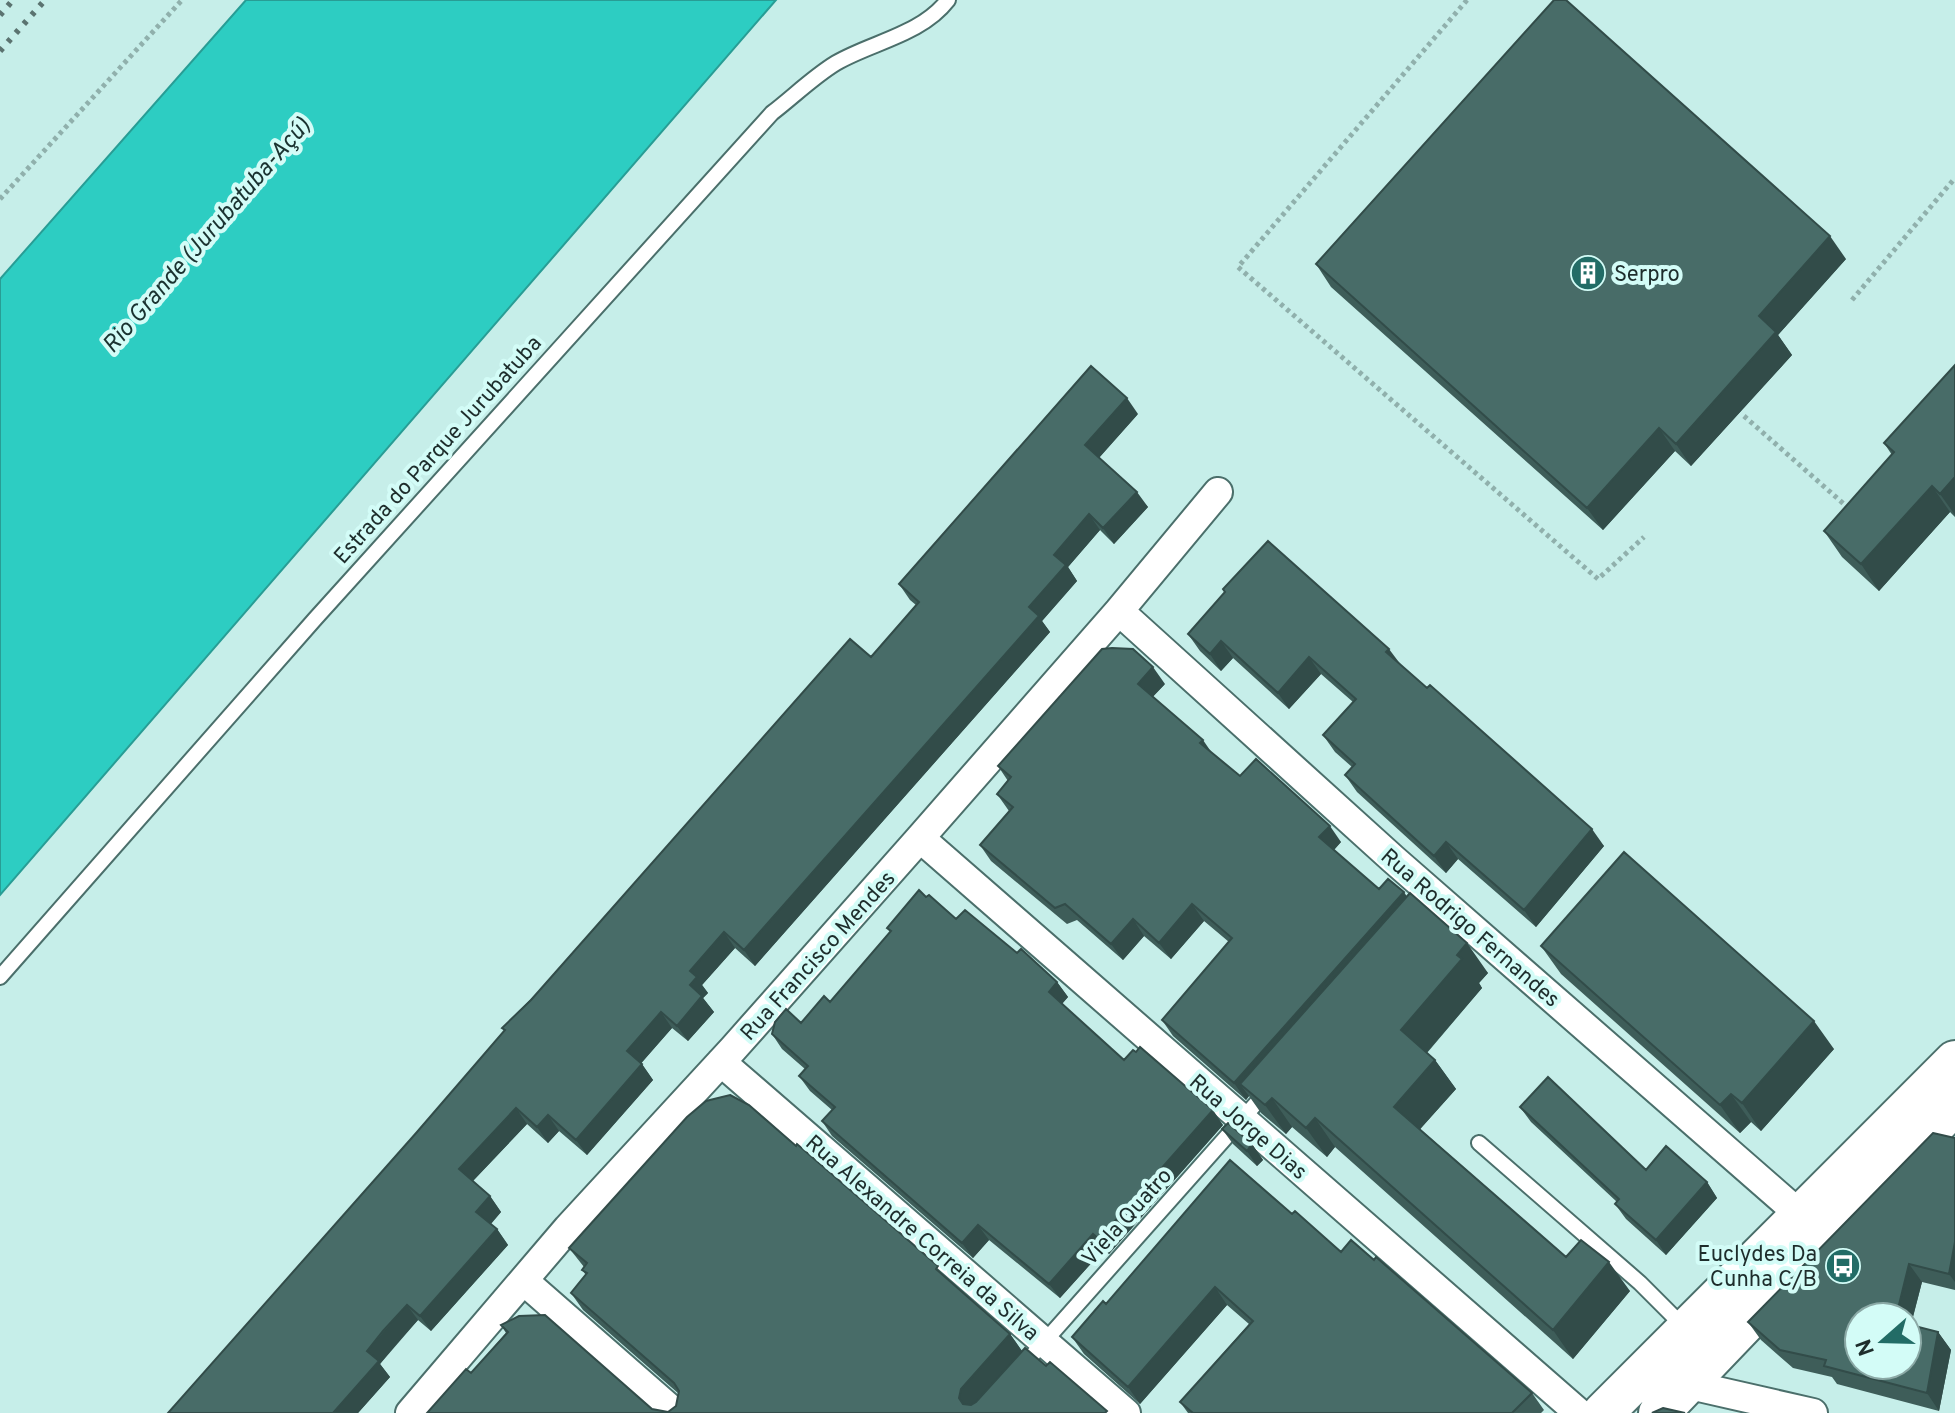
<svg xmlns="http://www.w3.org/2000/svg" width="1955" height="1413" font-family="Overpass,sans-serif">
<rect width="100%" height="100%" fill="#c6eee9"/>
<path fill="#2dcdc2" stroke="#289d95" stroke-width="2" d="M 246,0 L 776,0 L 0,895 L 0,279 Z"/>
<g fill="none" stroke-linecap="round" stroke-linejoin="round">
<g stroke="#4b6f6b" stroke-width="18">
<path id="service" d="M 0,977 L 315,619 L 772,113 C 793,97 813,77 836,63 C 872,42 921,35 948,0
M 1479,1143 L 1640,1283 L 1686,1329
M 1021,1368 L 1268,1090"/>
</g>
<g stroke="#4b6f6b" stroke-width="32">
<path id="minor" d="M 1119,611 L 1393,859 L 1813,1226
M 920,838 L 1579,1413
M 721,1062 L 1126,1413
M 524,1281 L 675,1413
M 1688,1382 L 1699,1387 L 1813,1413
M 410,1413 L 568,1228 L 733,1049 L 920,838 L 1119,611 L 1218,492"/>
</g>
<g stroke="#4b6f6b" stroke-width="44">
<path id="secondary" d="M 1603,1413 L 1955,1061
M 1659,1413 L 1955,1104"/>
</g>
<path stroke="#90b0ac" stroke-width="5" stroke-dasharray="4 4" stroke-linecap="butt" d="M 1467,0 L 1238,267 L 1598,579 L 1644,537
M 0,199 L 182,0
M 1852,300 L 1955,178
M 1744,416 L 1845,505"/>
<use href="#service" stroke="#fff" stroke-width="14"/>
<use href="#minor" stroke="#fff" stroke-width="28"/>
<use href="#secondary" stroke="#fff" stroke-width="40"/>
<path stroke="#5b7370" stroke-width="6" stroke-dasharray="4 8" stroke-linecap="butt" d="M 0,15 L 13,0
M 0,51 L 45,0"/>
</g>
<path fill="#3e5d59" d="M 1846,259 L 1778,335 L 1792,355 L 1691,466 L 1675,451 L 1603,530 L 1331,287 L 1316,264 Z
M 1955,365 L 1955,517 L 1950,512 L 1879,591 L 1842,557 L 1824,531 L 1892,455 L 1884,443 Z
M 1138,414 L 1099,458 L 1148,507 L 1114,544 L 1100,530 L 1068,567 L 1077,581 L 1042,621 L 1050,632 L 755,966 L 735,948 L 702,985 L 708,993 L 703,998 L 714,1012 L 688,1041 L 672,1028 L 641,1063 L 653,1080 L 587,1155 L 559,1131 L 548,1143 L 527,1124 L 473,1181 L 490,1196 L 501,1212 L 491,1224 L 497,1229 L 508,1245 L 431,1331 L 418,1320 L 394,1346 L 380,1364 L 390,1377 L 358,1413 L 168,1413 L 417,1132 L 504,1031 L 502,1028 L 871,657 L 916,605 L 910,600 L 899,584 Z
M 1188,634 L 1400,665 L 1604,846 L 1536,927 L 1458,859 L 1446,873 L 1357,792 L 1345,775 L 1352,767 L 1335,752 L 1323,735 L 1353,702 L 1321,674 L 1289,709 L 1233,658 L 1221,671 L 1200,651 Z
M 1165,684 L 1152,697 L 1213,754 L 1240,776 L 1341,842 L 1334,850 L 1379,889 L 1407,896 L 1488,973 L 1479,983 L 1482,988 L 1427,1053 L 1435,1060 L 1456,1089 L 1420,1129 L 1566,1257 L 1630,1291 L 1573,1359 L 1335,1147 L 1327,1157 L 1292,1127 L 1286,1134 L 1261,1113 L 1249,1096 L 1246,1100 L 1173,1036 L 1162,1020 L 1229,942 L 1204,921 L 1171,959 L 1144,936 L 1123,960 L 1077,920 L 1067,924 L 991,861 L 980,845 L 1009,811 L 997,794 L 1008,781 L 998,766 Z
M 926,897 L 956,919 L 1017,953 L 1057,982 L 1068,997 L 1062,1004 L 1124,1060 L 1223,1125 L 1109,1254 L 1104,1249 L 1060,1298 L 989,1240 L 973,1258 L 832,1136 L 822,1121 L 832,1110 L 810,1091 L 799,1076 L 805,1069 L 782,1049 L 772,1034 L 801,1023 L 830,1002 L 890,932 L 887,928 Z
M 1541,946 L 1834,1049 L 1761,1131 L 1751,1122 L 1740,1133 L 1561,974 Z
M 1520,1107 L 1646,1170 L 1707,1182 L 1717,1198 L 1666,1255 L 1626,1219 L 1615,1204 L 1617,1202 L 1531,1122 Z
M 1222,1129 L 1252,1144 L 1263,1160 L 1257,1166 L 1233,1144 Z
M 1955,1138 L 1955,1290 L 1922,1282 L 1911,1325 L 1938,1332 L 1951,1350 L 1939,1411 L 1837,1384 L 1832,1377 L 1793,1368 L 1761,1340 L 1748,1322 Z
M 1292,1214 L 1341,1252 L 1374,1260 L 1532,1393 L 1544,1410 L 1541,1413 L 1188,1413 L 1180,1402 L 1249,1324 L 1227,1305 L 1140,1404 L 1084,1354 L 1072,1337 L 1106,1304 Z
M 569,1248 L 947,1279 L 1010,1334 L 1022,1351 L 1046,1366 L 1107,1411 L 427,1413 L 471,1373 L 506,1333 L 501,1325 L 652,1409 L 668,1412 L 676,1406 L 679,1394 L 583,1310 L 571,1293 L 586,1275 L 582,1270 L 584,1267 Z"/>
<path fill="#324c49" d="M 1830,236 L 1846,259 L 1778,335 L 1792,355 L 1691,466 L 1676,444 L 1759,316 Z
M 1127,398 L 1138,414 L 1096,461 L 1085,445 Z
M 1659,428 L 1675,451 L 1603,530 L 1587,508 Z
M 1955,477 L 1955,515 L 1940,494 Z
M 1932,486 L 1950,512 L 1879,591 L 1861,564 Z
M 1137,492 L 1148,507 L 1114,544 L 1103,528 Z
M 1089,514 L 1100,530 L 1068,567 L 1077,581 L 1042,621 L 1050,632 L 755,966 L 744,950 L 1029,607 L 1054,555 Z
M 1221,641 L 1233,658 L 1221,671 L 1210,654 Z
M 1389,649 L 1401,665 L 1386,652 Z
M 1309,657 L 1321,674 L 1289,709 L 1278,693 Z
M 1153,667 L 1165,684 L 1149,701 L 1138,684 Z
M 1203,740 L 1214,756 L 1200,743 Z
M 1330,826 L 1341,842 L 1331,853 L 1319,837 Z
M 1592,829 L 1604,846 L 1536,927 L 1524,910 Z
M 1446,842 L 1458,859 L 1446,873 L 1434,856 Z
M 1404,892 L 1415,909 L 1240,1084 L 1249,1096 L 1246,1100 L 1234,1083 Z
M 1192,904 L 1204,921 L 1171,959 L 1159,943 Z
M 1133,919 L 1144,936 L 1123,960 L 1111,944 Z
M 724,932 L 735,948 L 702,985 L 708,993 L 703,998 L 714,1012 L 688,1041 L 677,1026 L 690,985 L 690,971 Z
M 1467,943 L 1488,973 L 1479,983 L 1482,988 L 1421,1059 L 1401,1030 L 1457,955 Z
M 1057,982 L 1068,997 L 1059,1007 L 1049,992 Z
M 661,1012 L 672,1028 L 638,1067 L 627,1051 Z
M 1814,1021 L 1834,1049 L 1761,1131 L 1742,1103 Z
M 1435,1060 L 1456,1089 L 1414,1136 L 1394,1107 Z
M 642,1064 L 653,1080 L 587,1155 L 576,1140 Z
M 1731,1094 L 1751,1122 L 1740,1133 L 1720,1105 Z
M 1272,1098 L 1292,1127 L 1286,1134 L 1265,1105 Z
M 516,1108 L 527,1124 L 470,1184 L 459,1169 Z
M 1213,1110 L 1223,1125 L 1109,1254 L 1099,1239 Z
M 548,1115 L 559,1131 L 548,1143 L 537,1127 Z
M 1315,1118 L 1335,1147 L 1327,1157 L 1306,1128 Z
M 1252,1144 L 1263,1160 L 1257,1166 L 1247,1151 Z
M 1707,1182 L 1717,1198 L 1666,1255 L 1656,1240 Z
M 490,1196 L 501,1212 L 487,1228 L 476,1212 Z
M 978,1225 L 989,1240 L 973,1258 L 962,1243 Z
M 497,1229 L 508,1245 L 431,1331 L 420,1316 Z
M 1093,1234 L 1104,1249 L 1060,1298 L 1049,1284 Z
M 1955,1242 L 1955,1282 L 1949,1274 Z
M 1609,1262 L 1630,1291 L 1573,1359 L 1553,1330 Z
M 1909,1264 L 1922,1282 L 1907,1339 L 1907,1317 L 1896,1317 Z
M 1215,1287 L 1227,1305 L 1140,1404 L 1128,1387 Z
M 407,1305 L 418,1320 L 380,1364 L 390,1377 L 358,1413 L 333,1413 L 367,1351 Z
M 1938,1332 L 1951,1350 L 1939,1411 L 1927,1393 Z
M 1010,1334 L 1022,1351 L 970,1413 L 959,1398 L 961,1389 Z"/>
<path fill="#486c68" stroke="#324c49" stroke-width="2" d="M 1554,0 L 1566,0 L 1830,236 L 1759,316 L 1776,332 L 1676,444 L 1659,428 L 1587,508 L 1316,264 Z
M 1955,365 L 1955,477 L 1940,494 L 1932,486 L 1861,564 L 1824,531 L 1894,452 L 1884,443 Z
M 1091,366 L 1127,398 L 1085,445 L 1137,492 L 1103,528 L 1089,514 L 1054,555 L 1066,565 L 1029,607 L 1039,616 L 744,950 L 724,932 L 690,971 L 697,977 L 690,985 L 702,996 L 677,1026 L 661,1012 L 627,1051 L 642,1064 L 576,1140 L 548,1115 L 537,1127 L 516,1108 L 459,1169 L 490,1196 L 476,1212 L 497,1229 L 420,1316 L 407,1305 L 383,1331 L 367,1351 L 379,1361 L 333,1413 L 168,1413 L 417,1132 L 505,1030 L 502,1028 L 531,1000 L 850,639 L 871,657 L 919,602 L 899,584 Z
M 1268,541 L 1389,649 L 1386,652 L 1427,688 L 1430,685 L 1592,829 L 1524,910 L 1446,842 L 1434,856 L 1345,775 L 1355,764 L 1323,735 L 1356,699 L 1309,657 L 1278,693 L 1221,641 L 1210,654 L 1188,634 L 1225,592 L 1223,589 Z
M 1112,648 L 1133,649 L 1153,667 L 1138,684 L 1203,740 L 1200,743 L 1240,776 L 1256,759 L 1330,826 L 1319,837 L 1379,889 L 1388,879 L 1404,892 L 1234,1083 L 1162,1020 L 1232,938 L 1192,904 L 1159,943 L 1133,919 L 1111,944 L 1065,904 L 1055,908 L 980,845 L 1013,807 L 997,794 L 1011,777 L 998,766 L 1102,649 Z
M 1624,852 L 1814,1021 L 1742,1103 L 1731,1094 L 1720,1105 L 1541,946 Z
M 919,890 L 926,897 L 929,895 L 956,919 L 965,910 L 1017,953 L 1021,949 L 1057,982 L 1049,992 L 1124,1060 L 1133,1050 L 1136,1052 L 1140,1047 L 1213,1110 L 1099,1239 L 1093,1234 L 1049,1284 L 978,1225 L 962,1243 L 822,1121 L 835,1107 L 799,1076 L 808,1066 L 772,1034 L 775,1022 L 786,1009 L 801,1023 L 824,996 L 830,1002 L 891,931 L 887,928 Z
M 1410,893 L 1467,943 L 1457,955 L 1462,959 L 1401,1030 L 1435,1060 L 1394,1107 L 1566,1257 L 1581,1240 L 1609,1262 L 1553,1330 L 1315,1118 L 1306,1128 L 1272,1098 L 1265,1105 L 1240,1084 Z
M 1548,1077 L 1646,1170 L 1666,1146 L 1707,1182 L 1656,1240 L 1615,1204 L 1619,1199 L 1520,1107 Z
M 730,1095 L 749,1105 L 796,1146 L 797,1144 L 938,1266 L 936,1269 L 1010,1334 L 961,1389 L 959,1398 L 963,1404 L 971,1405 L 976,1402 L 1025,1348 L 1046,1366 L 1050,1362 L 1107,1411 L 1105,1413 L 427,1413 L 466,1369 L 471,1373 L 508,1332 L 501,1325 L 519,1316 L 545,1315 L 652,1409 L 668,1412 L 676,1406 L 679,1391 L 674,1383 L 571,1293 L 587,1273 L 582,1270 L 587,1263 L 569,1248 L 687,1117 L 706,1101 Z
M 1228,1123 L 1252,1144 L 1247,1151 L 1222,1129 Z
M 1933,1133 L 1955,1138 L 1955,1242 L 1949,1274 L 1909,1264 L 1896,1317 L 1859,1317 L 1859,1365 L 1907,1365 L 1907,1324 L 1938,1332 L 1927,1393 L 1824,1366 L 1826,1360 L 1780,1350 L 1748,1322 Z
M 1230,1160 L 1292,1214 L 1295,1211 L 1341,1252 L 1351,1240 L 1374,1260 L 1376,1257 L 1532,1393 L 1512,1413 L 1193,1413 L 1180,1402 L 1253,1321 L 1215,1287 L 1128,1387 L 1072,1337 L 1103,1301 L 1106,1304 Z
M 1663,1408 L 1685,1413 L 1652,1413 Z"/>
<defs>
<g id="building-disc" transform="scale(1.8)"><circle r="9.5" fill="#226c66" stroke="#d3fcf7"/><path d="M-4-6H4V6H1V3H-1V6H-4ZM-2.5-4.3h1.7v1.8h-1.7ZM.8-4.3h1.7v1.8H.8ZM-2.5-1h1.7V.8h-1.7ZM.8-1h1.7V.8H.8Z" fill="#fff"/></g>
<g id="bus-disc" transform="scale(1.8)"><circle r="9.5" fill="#226c66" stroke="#d3fcf7"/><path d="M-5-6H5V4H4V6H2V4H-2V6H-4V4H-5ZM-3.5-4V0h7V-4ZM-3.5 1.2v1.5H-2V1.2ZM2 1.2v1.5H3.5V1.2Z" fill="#fff"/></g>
</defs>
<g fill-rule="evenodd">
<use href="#building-disc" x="1588" y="273"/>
<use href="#bus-disc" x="1843" y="1266"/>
</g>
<g text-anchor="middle" stroke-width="8" stroke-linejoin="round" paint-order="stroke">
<g font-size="22" fill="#1e2d2c" stroke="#d3fcf7" text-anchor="start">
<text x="1614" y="281">Serpro</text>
<text x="1817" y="1261" text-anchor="end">Euclydes Da<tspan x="1817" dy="25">Cunha C/B</tspan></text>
</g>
<g font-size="22" fill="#1e2d2c" stroke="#d3fcf7">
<text transform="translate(437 449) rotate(-48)" y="8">Estrada do Parque Jurubatuba</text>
<text transform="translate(1471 927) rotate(41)" y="8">Rua Rodrigo Fernandes</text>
<text transform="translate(817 955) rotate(-48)" y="8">Rua Francisco Mendes</text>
<text transform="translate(1249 1126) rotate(41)" y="8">Rua Jorge Dias</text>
<text transform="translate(1126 1216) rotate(-48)" y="8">Viela Quatro</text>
<text transform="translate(923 1237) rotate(41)" y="8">Rua Alexandre Correia da Silva</text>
</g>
<g font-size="24" font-style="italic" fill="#1a3230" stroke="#d3fcf7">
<text transform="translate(206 235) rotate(-49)" y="8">Rio Grande (Jurubatuba-Açú)</text>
</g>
</g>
<g transform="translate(1883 1341) rotate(250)"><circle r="38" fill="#d3fcf7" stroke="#8ba9a6" stroke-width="2"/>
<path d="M0-6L14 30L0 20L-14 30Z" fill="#226c66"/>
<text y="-12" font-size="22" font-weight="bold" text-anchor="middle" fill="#1e2d2c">N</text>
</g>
</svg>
